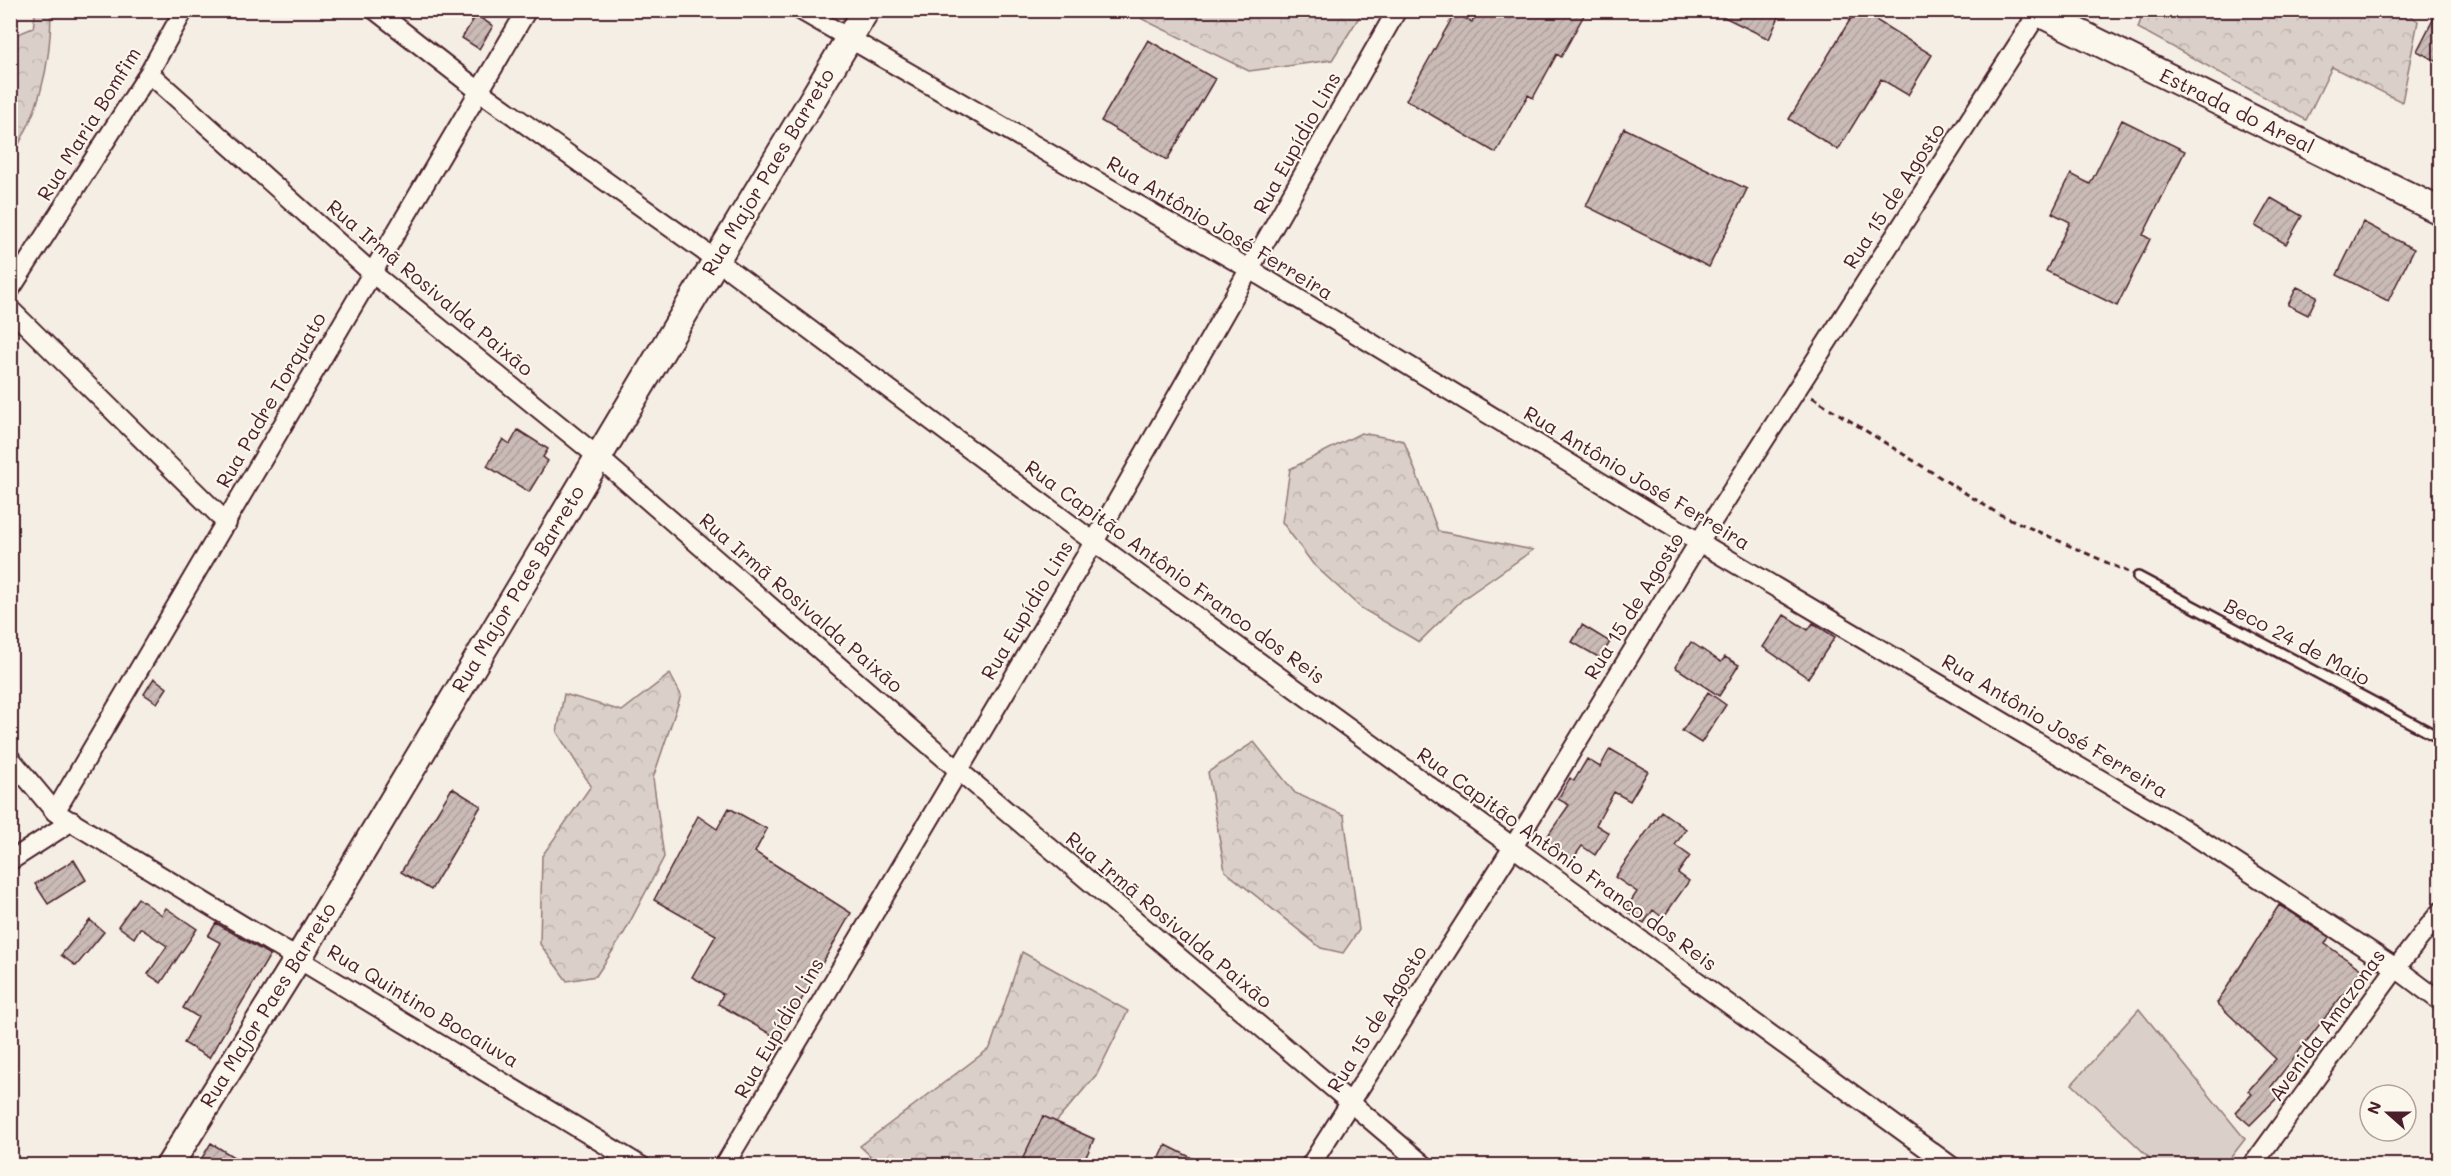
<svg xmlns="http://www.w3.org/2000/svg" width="2451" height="1176" font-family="Mali,sans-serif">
<defs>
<pattern id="forest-crowns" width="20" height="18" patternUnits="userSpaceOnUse" patternTransform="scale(1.5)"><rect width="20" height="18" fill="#dbd0c9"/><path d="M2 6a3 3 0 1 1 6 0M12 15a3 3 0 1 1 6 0" fill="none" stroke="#bdb2ad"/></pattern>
<pattern id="building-hatch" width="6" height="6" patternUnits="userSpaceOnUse" patternTransform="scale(1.5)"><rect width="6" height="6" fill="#cabbb6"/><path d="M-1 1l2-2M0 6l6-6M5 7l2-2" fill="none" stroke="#afa09d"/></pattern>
</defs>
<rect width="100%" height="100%" fill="#f4eee4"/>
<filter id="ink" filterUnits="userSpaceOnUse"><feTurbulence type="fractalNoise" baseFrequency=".0167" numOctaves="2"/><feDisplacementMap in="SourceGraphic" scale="12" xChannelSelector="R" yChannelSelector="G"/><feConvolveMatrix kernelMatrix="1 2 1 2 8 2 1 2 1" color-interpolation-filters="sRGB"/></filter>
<g filter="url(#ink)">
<path fill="#dbd0c9" stroke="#92787a" stroke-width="1.5" d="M 2139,1009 L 2245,1139 L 2225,1165 L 2157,1165 L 2072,1084 Z"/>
<path fill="url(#forest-crowns)" stroke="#92787a" stroke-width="1.5" d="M 2144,10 L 2402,10 L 2418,21 L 2402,102 L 2332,67 L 2306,120 L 2138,28 Z
M 33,11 L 51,11 C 51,63 40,113 11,157 L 11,37 L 33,28 L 35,15 Z
M 1136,11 L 1363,11 L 1332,60 L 1249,71 L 1142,19 Z
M 1361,433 L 1404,441 L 1438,531 L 1533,550 L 1463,599 L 1419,642 L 1361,608 L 1313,564 L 1282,522 L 1290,469 Z
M 670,674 L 681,695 L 653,778 L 664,857 L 623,935 L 596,976 L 567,981 L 540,944 L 542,856 L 591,786 L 557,732 L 564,694 L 622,711 Z
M 1254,742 L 1295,793 L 1344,815 L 1359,930 L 1343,953 L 1321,948 L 1225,871 L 1208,772 Z
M 1022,952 L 1128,1011 L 1097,1074 L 1019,1165 L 880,1165 L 860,1146 L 990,1048 Z"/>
<path fill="url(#building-hatch)" stroke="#4a1f2b" stroke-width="1.5" d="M 1479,10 L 1576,10 L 1584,15 L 1561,57 L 1557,54 L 1533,98 L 1528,95 L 1496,153 L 1406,100 L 1455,13 L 1472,22 Z
M 1710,10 L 1782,10 L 1769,39 Z
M 1856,10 L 1860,10 L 1932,55 L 1908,95 L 1881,79 L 1838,150 L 1789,119 Z
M 2438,10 L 2440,10 L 2440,63 L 2417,51 Z
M 476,15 L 493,26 L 479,49 L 462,38 Z
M 1148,40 L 1215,79 L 1167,160 L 1101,121 Z
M 2122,120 L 2185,151 L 2143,235 L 2150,239 L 2117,306 L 2046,271 L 2070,222 L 2052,213 L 2071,174 L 2090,184 Z
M 1624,128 L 1747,189 L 1709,267 L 1586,206 Z
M 2271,198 L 2302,216 L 2286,244 L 2255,226 Z
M 2363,222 L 2414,249 L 2388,301 L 2337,275 Z
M 2297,287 L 2317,296 L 2308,315 L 2288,305 Z
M 518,430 L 548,449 L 543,457 L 548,461 L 529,492 L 487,466 L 503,439 L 510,444 Z
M 1784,615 L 1808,630 L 1813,623 L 1835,637 L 1808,678 L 1763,647 Z
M 1582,625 L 1610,642 L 1600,658 L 1572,642 Z
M 1691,642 L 1721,662 L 1725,657 L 1739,665 L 1719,696 L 1675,667 Z
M 154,678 L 167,688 L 157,703 L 144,694 Z
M 1708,692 L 1726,705 L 1701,743 L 1682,731 Z
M 1610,749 L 1648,771 L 1630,801 L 1614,792 L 1596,825 L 1609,833 L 1595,855 L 1582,846 L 1572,860 L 1544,841 L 1569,805 L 1558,799 L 1570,778 L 1574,781 L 1587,759 L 1600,767 Z
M 452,788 L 481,806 L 431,890 L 401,872 Z
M 729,808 L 767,829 L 755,852 L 851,913 L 779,1039 L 718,1004 L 723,994 L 692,977 L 716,935 L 654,900 L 698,816 L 717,829 Z
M 1661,811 L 1686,829 L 1675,845 L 1690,856 L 1678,873 L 1689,881 L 1663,918 L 1653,910 L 1644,923 L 1625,910 L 1637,892 L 1615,877 Z
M 74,860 L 86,880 L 48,904 L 35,884 Z
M 138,898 L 162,915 L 166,908 L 197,929 L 161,983 L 148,974 L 167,946 L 140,928 L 134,938 L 118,926 Z
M 2279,905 L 2329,937 L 2325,944 L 2362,970 L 2271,1087 L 2280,1095 L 2250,1125 L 2235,1112 L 2252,1094 L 2248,1091 L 2276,1059 L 2217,1003 Z
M 90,920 L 104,932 L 76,966 L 61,955 Z
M 216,923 L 270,955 L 209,1058 L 184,1043 L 198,1017 L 183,1008 L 221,943 L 208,936 Z
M 1043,1116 L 1094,1139 L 1082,1166 L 1039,1166 L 1023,1158 Z
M 211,1143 L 248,1166 L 197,1166 Z
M 1166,1145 L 1208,1166 L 1156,1166 Z"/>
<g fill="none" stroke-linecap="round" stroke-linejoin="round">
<g stroke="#4a1f2b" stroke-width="14">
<path id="lane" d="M 2138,577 L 2440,738"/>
</g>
<g stroke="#4a1f2b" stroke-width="22">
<path id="street" d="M 375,10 L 479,91 L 715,259 L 1094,542 L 1951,1166
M 800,10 L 1251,270 L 1699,542 L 2184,829 L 2396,968 L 2440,1001
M 149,73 L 371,272 L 597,456 L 957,769 L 1425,1166
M 10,290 L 149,73 L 184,10
M 10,309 L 227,523
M 10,758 L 55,812 L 641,1166
M 55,812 L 527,10
M 10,861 L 72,821
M 724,1166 L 1094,542 L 1397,10
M 1310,1166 L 1513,847 L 1699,542 L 2038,13
M 2252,1166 L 2396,968 L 2440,912"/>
</g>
<g stroke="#4a1f2b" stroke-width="30">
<path id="secondary" d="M 2033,10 L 2440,211
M 169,1166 L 299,957 L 866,10"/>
</g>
<path stroke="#4a1f2b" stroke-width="3" stroke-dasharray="6 4.5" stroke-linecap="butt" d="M 1812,397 L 1997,513 L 2128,572"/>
<use href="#lane" stroke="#fbf7ec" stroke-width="9"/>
<use href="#street" stroke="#fbf7ec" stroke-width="18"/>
<use href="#secondary" stroke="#fbf7ec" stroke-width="26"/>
</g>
</g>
<g text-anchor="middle" stroke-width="4.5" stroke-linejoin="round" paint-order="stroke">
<g font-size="20" fill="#4a1f2b" stroke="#fbf7ec">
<text transform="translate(2237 111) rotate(26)" y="7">Estrada do Areal</text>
<text transform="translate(89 124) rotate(-58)" y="7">Rua Maria Bomfim</text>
<text transform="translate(1297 143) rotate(-61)" y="7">Rua Eupídio Lins</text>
<text transform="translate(768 172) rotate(-59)" y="7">Rua Major Paes Barreto</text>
<text transform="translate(1894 196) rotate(-57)" y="7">Rua 15 de Agosto</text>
<text transform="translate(1220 228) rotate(31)" y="7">Rua Antônio José Ferreira</text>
<text transform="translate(430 288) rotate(40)" y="7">Rua Irmã Rosivalda Paixão</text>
<text transform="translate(271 400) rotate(-60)" y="7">Rua Padre Torquato</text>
<text transform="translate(1637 478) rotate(31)" y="7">Rua Antônio José Ferreira</text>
<text transform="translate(1175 572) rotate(36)" y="7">Rua Capitão Antônio Franco dos Reis</text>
<text transform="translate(518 589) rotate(-59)" y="7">Rua Major Paes Barreto</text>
<text transform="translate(801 603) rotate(41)" y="7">Rua Irmã Rosivalda Paixão</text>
<text transform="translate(1634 606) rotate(-58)" y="7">Rua 15 de Agosto</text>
<text transform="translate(1027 610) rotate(-59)" y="7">Rua Eupídio Lins</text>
<text transform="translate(2297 642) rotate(28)" y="7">Beco 24 de Maio</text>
<text transform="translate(2055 726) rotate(31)" y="7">Rua Antônio José Ferreira</text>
<text transform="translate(1567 859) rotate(36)" y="7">Rua Capitão Antônio Franco dos Reis</text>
<text transform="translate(1169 920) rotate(40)" y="7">Rua Irmã Rosivalda Paixão</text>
<text transform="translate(268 1005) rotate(-58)" y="7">Rua Major Paes Barreto</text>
<text transform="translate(423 1006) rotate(31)" y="7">Rua Quintino Bocaiuva</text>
<text transform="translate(1377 1019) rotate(-58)" y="7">Rua 15 de Agosto</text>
<text transform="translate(2327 1025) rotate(-54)" y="7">Avenida Amazonas</text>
<text transform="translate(779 1028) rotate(-60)" y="7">Rua Eupídio Lins</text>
</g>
</g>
<rect width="2451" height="1176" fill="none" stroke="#fbf7ec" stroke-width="36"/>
<rect x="18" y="18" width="2415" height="1140" fill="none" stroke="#4a1f2b" stroke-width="2" filter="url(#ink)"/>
<g transform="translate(2388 1113) rotate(291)"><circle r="28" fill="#fbf7ec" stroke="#b4a19f" stroke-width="1.5"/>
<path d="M0-4.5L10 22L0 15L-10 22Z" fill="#4a1f2b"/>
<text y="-9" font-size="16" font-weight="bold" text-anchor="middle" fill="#4a1f2b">N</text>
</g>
</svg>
